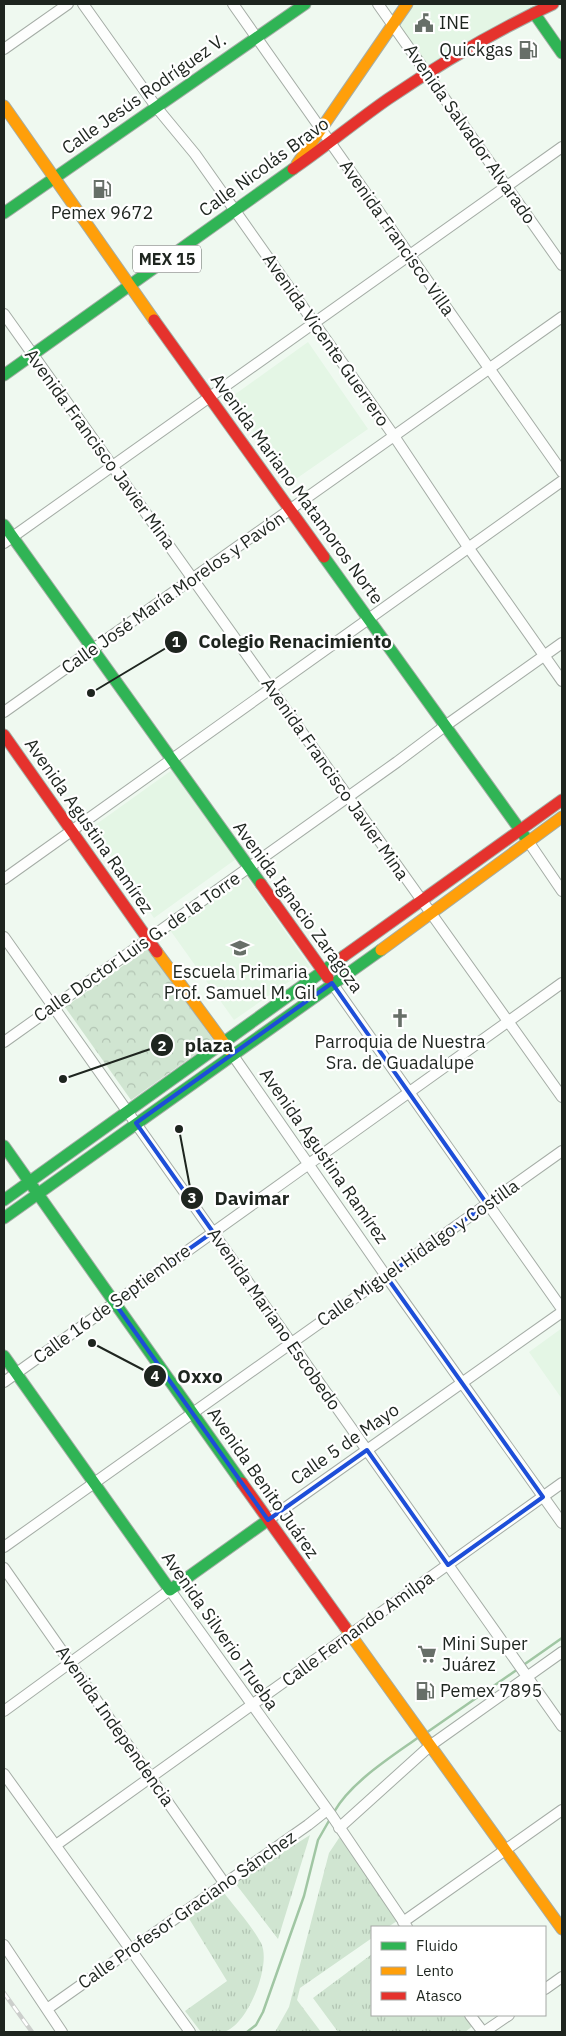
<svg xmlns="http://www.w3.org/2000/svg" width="566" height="2036" font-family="'IBM Plex Sans',sans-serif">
<defs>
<pattern id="grass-tufts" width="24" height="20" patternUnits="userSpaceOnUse" patternTransform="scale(1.25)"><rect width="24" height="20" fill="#d0e5d1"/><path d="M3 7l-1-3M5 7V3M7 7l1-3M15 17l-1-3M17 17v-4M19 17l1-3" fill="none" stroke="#b2c4b3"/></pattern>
<pattern id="park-crowns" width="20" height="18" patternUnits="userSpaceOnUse" patternTransform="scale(1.25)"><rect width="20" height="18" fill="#d0e5d1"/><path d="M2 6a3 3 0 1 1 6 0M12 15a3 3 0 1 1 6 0" fill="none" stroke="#b2c4b3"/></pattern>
</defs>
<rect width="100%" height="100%" fill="#eff9f0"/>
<path fill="#e4f6e5" d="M 408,4 L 555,4 L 427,73 L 393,24 Z
M 308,342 L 368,429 L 290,483 L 230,398 Z
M 172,770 L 236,859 L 154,918 L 91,828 Z
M 246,876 L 310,967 L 234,1020 L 170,930 Z
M 562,1328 L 562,1399 L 529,1352 Z"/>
<path fill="url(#grass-tufts)" d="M 343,1832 L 400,1919 L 388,1927 L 372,1927 L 372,1938 L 300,1988 L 297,2000 L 321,2032 L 275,2032 L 289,2007 L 329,1853 Z
M 310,1835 L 278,1939 L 235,1883 Z
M 222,1890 C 234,1907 251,1924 261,1943 C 272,1964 248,2025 224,2032 C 218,2034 208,2032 201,2032 L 185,2011 L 227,1981 L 188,1917 Z
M 372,1954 L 372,2015 L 467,2015 L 474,2025 L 465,2032 L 338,2032 L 313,1998 Z"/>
<path fill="url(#park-crowns)" d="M 148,948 L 214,1041 L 131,1100 L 65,1007 Z"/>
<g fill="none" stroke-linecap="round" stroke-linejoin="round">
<path stroke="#a0c6a3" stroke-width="2.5" d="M 522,1666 L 562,1638
M 426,1733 L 518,1669
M 334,1812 C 351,1782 391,1757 419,1737
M 247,2032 L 256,2025 L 263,2012 L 304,1896 L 318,1840 L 330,1819"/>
<g stroke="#a5ada6" stroke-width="12">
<path id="street" d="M 83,4 L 157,108 L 195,154 L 394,436 L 468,547 L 562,681
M 233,4 L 562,472
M 378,4 L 562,265
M 4,49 L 68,4
M 4,314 L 562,1097
M 4,543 L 562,147
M 4,712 L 562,317
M 528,841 L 562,891
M 4,879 L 562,481
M 4,937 L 562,1726
M 332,983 L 562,1309
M 4,1042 L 397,762 L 445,726 L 562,643
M 232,1054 L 386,1276 L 562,1523
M 4,1382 L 562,983
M 268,1520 L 562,1312
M 4,1547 L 562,1151
M 4,1568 L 225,1884
M 4,1711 L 170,1590 L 332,1816 L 407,1927
M 4,1774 L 190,2032
M 339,1828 L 431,1745 L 562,1652
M 56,1845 L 562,1483
M 403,1922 L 562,1810
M 4,1945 L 62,2032
M 545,1989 L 562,1977
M 47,2009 L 308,1825 L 327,1810
M 470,2015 L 483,2032
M 484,2032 L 509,2015"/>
</g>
<g stroke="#a5ada6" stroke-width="13">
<path id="fast" d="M 534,13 L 562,53
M 4,213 L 305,4
M 4,375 L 293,169
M 4,525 L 261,884
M 324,557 L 528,841
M 4,1146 L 242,1483
M 4,1200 L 344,956
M 4,1218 L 381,950
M 4,1356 L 170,1590 L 268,1520"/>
</g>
<g stroke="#a5ada6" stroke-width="13">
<path id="slow" d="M 4,106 L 154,320
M 297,164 L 407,4
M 381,950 L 562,817
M 157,952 L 229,1050
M 345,1627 L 562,1929"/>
</g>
<g stroke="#a5ada6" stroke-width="13">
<path id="jam" d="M 293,169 C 325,147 355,122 388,99 C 441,63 495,31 553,4
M 154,320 L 324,557
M 4,735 L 157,952
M 261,884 L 328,978
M 344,956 L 562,800
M 242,1483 L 345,1627"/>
</g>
<use href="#street" stroke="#fdfefd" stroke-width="10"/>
<use href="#fast" stroke="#30b455" stroke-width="11"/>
<use href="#slow" stroke="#ff9f0a" stroke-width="11"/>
<use href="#jam" stroke="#e5322d" stroke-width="11"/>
<g stroke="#cccfcc" stroke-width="4.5">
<path id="rail" d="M 4,1993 L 32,2032"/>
</g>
<use href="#rail" stroke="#fff" stroke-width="2.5" stroke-dasharray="8" stroke-linecap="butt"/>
</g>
<path fill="none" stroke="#1d4ed8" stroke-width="4" stroke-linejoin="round" d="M 332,983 L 487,1204 L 386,1276 L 543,1497 L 448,1565 L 367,1450 L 268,1520 L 114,1302 L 213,1232 L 136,1123 Z"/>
<defs>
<g id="civic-bare" transform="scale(1.5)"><path d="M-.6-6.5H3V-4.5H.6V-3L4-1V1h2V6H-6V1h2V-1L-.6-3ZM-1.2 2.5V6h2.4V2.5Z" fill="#676f68" stroke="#fff" stroke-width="2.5" paint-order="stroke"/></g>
<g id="fuel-bare" transform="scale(1.5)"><path d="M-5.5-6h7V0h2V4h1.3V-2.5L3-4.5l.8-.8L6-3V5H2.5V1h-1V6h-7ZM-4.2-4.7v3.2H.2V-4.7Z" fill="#676f68" stroke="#fff" stroke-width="2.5" paint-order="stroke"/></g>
<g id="school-bare" transform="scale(1.5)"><path d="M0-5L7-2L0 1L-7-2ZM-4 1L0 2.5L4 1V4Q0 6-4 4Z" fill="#676f68" stroke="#fff" stroke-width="2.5" paint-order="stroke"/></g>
<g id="church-bare" transform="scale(1.5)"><path d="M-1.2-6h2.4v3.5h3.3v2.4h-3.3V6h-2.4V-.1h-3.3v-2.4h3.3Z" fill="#676f68" stroke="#fff" stroke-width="2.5" paint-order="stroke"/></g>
<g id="supermarket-bare" transform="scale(1.5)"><path d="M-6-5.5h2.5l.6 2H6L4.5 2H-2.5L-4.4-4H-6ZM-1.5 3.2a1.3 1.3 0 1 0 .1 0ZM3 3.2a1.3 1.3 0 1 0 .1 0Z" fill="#676f68" stroke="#fff" stroke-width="2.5" paint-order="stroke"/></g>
</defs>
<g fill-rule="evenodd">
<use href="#civic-bare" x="424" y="23"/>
<use href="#fuel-bare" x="528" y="50"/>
<use href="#fuel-bare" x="102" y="189"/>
<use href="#school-bare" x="240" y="948"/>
<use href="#church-bare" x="400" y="1018"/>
<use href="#supermarket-bare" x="427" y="1654"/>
<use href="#fuel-bare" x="425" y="1691"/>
</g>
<g text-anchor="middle" stroke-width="4.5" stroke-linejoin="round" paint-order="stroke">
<rect fill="#fff" stroke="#626662" stroke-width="1" x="133" y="245.5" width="68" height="27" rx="4"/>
<g font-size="16" font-weight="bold" fill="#1e251f">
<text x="167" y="265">MEX 15</text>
</g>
<g font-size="18" fill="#1e251f" stroke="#fff" text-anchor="start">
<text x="439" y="29">INE</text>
<text x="513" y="56" text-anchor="end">Quickgas</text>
<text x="102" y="219" text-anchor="middle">Pemex 9672</text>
<text x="240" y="978" text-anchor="middle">Escuela Primaria<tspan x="240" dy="21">Prof. Samuel M. Gil</tspan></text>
<text x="400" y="1048" text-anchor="middle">Parroquia de Nuestra<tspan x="400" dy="21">Sra. de Guadalupe</tspan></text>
<text x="442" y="1650">Mini Super<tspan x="442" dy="21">Juárez</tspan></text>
<text x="440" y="1697">Pemex 7895</text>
</g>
<g font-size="18" fill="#1e251f" stroke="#fff">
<text transform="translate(144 94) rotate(-35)" y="6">Calle Jesús Rodríguez V.</text>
<text transform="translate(470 134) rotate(55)" y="6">Avenida Salvador Alvarado</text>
<text transform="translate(264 167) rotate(-36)" y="6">Calle Nicolás Bravo</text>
<text transform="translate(397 238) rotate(55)" y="6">Avenida Francisco Villa</text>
<text transform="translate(326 340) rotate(55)" y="6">Avenida Vicente Guerrero</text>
<text transform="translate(100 449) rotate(54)" y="6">Avenida Francisco Javier Mina</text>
<text transform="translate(297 489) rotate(54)" y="6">Avenida Mariano Matamoros Norte</text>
<text transform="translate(173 593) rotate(-35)" y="6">Calle José María Morelos y Pavón</text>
<text transform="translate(335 779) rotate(55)" y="6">Avenida Francisco Javier Mina</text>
<text transform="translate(89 826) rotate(55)" y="6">Avenida Agustina Ramírez</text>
<text transform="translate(298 907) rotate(54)" y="6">Avenida Ignacio Zaragoza</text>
<text transform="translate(137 947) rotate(-35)" y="6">Calle Doctor Luis G. de la Torre</text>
<text transform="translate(324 1156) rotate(55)" y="6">Avenida Agustina Ramírez</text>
<text transform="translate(418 1253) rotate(-35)" y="6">Calle Miguel Hidalgo y Costilla</text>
<text transform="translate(112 1304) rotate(-36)" y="6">Calle 16 de Septiembre</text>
<text transform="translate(274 1319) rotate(55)" y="6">Avenida Mariano Escobedo</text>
<text transform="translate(345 1444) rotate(-35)" y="6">Calle 5 de Mayo</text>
<text transform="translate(263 1483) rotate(55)" y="6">Avenida Benito Juárez</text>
<text transform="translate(358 1629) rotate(-36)" y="6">Calle Fernando Amilpa</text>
<text transform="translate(220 1631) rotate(55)" y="6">Avenida Silverio Trueba</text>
<text transform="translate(115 1726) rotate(55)" y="6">Avenida Independencia</text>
<text transform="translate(187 1910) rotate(-35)" y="6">Calle Profesor Graciano Sánchez</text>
</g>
</g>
<path fill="none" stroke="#1e251f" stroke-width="2" d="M91 693L176 642M63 1079L162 1045M179 1129L192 1198M92 1343L155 1376"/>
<g fill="#1e251f" stroke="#fff" stroke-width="2">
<circle cx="91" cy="693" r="5"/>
<circle cx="63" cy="1079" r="5"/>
<circle cx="179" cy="1129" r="5"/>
<circle cx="92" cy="1343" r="5"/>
<circle cx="176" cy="642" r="12"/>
<circle cx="162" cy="1045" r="12"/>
<circle cx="192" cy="1198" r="12"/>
<circle cx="155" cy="1376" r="12"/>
</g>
<g font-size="15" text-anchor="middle" font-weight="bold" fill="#fff">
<text x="176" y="647">1</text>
<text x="162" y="1051">2</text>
<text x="192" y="1203">3</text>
<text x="155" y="1381">4</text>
</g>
<g font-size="19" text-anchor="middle" font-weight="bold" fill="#1e251f" stroke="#fff" stroke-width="4.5" stroke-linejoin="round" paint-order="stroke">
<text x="295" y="648">Colegio Renacimiento</text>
<text x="209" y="1052">plaza</text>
<text x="252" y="1205">Davimar</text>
<text x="200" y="1383">Oxxo</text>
</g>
<rect width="566" height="2036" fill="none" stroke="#1e251f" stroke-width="10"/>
<rect x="371" y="1926" width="175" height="90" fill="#ffffff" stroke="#a5a8a5"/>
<rect x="381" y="1942" width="25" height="8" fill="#30b455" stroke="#a5a8a5"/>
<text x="416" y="1951" font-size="15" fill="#1e251f">Fluido</text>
<rect x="381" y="1967" width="25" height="8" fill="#ff9f0a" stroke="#a5a8a5"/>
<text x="416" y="1976" font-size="15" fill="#1e251f">Lento</text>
<rect x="381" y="1992" width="25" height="8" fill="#e5322d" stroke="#a5a8a5"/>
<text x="416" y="2001" font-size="15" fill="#1e251f">Atasco</text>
</svg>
